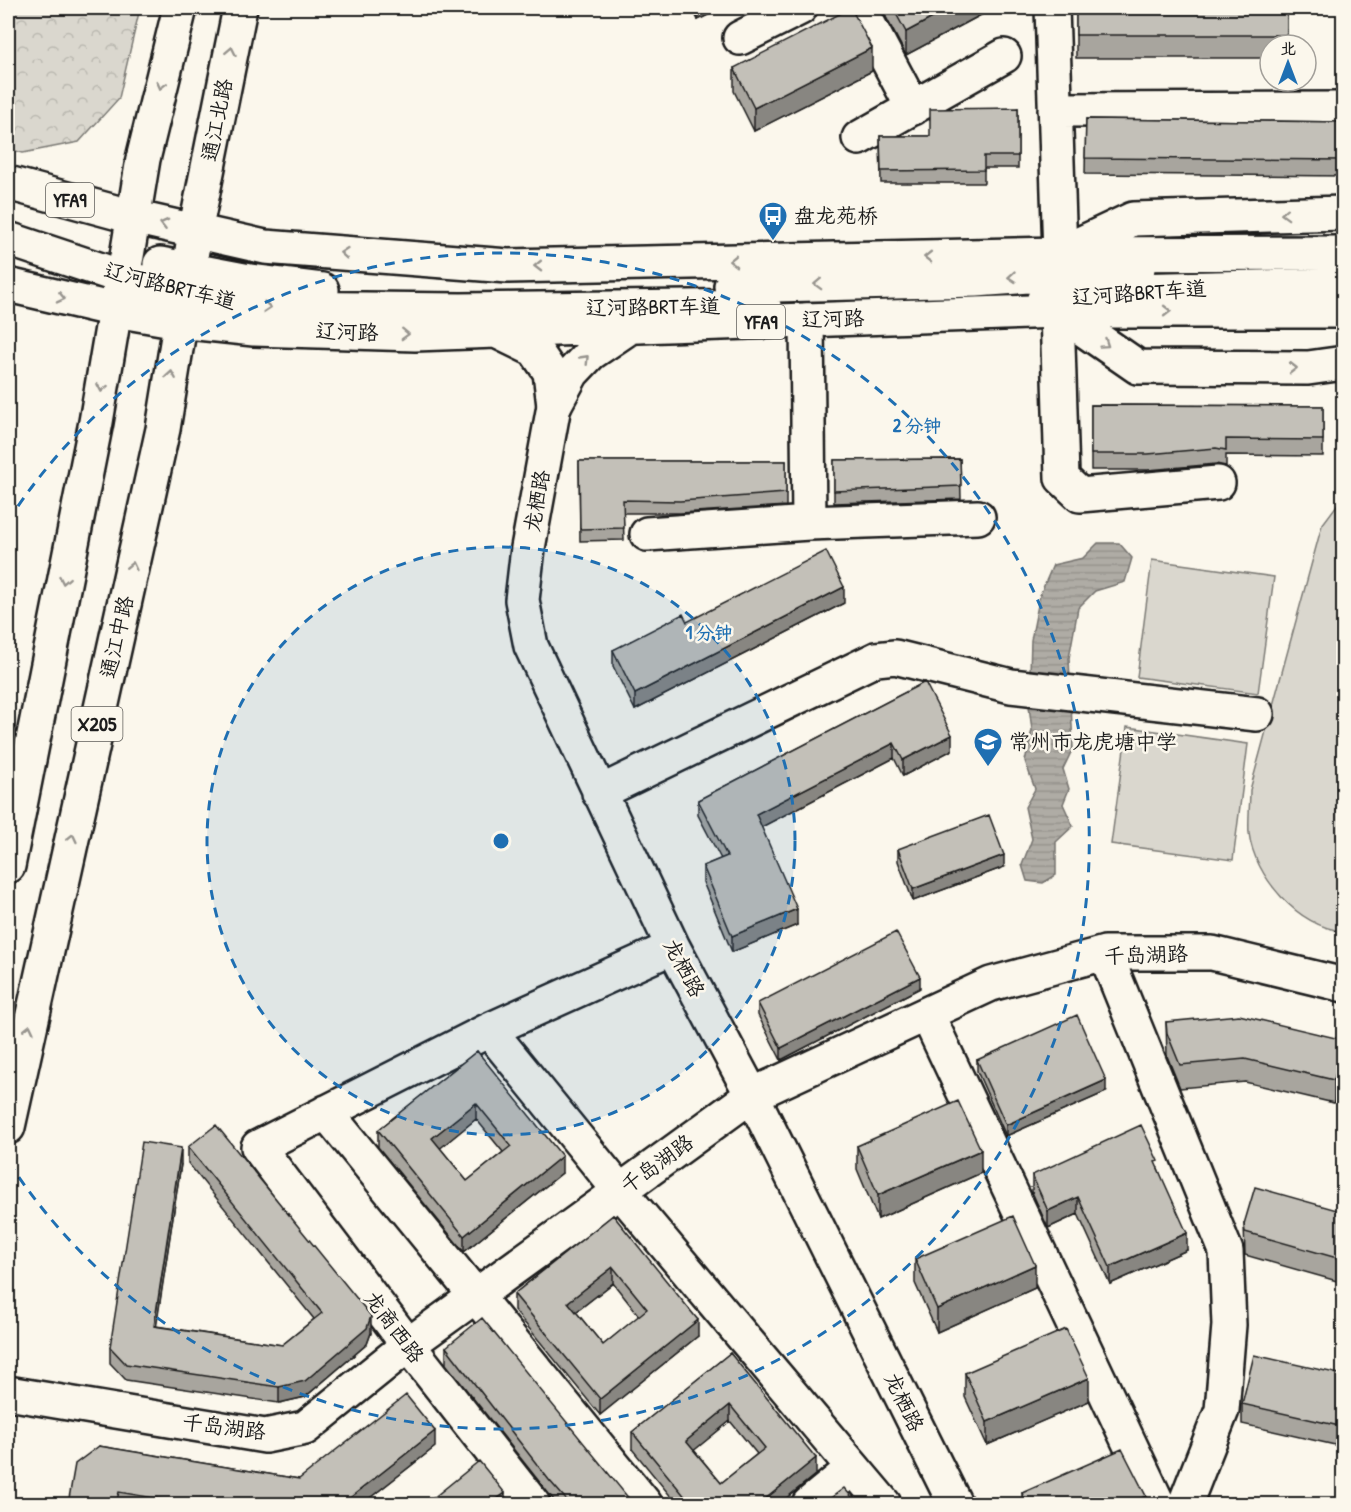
<svg xmlns="http://www.w3.org/2000/svg" width="1351" height="1512" font-family="'Patrick Hand','LXGW WenKai TC',sans-serif">
<defs>
<pattern id="park-crowns" width="20" height="18" patternUnits="userSpaceOnUse" patternTransform="scale(1.5)"><rect width="20" height="18" fill="#dad7ce"/><path d="M2 6a3 3 0 1 1 6 0M12 15a3 3 0 1 1 6 0" fill="none" stroke="#bab8b0"/></pattern>
<pattern id="water-rules" width="6" height="5" patternUnits="userSpaceOnUse" patternTransform="scale(1.5)"><rect width="6" height="5" fill="#afaca5"/><path d="M0 2.5h6" fill="none" stroke="#96938d"/></pattern>
</defs>
<rect width="100%" height="100%" fill="#fbf7ec"/>
<filter id="ink" filterUnits="userSpaceOnUse"><feTurbulence type="fractalNoise" baseFrequency=".0167" numOctaves="2"/><feDisplacementMap in="SourceGraphic" scale="12" xChannelSelector="R" yChannelSelector="G"/><feConvolveMatrix kernelMatrix="1 2 1 2 8 2 1 2 1" color-interpolation-filters="sRGB"/></filter>
<g filter="url(#ink)">
<path fill="#dad7ce" stroke="#7b7a75" stroke-width="1.5" d="M 1343,497 L 1343,931 C 1299,928 1254,876 1249,833 C 1248,819 1250,804 1250,790 L 1322,525 Z
M 1152,560 L 1274,577 L 1258,693 L 1137,677 Z
M 1127,727 L 1248,744 L 1233,860 L 1111,844 Z"/>
<path fill="url(#park-crowns)" stroke="#7b7a75" stroke-width="1.5" d="M 8,8 L 140,8 L 119,98 L 79,142 L 23,153 L 8,149 Z"/>
<path fill="url(#water-rules)" stroke="#74726e" stroke-width="1.5" d="M 1098,543 L 1119,543 L 1132,558 L 1125,582 L 1095,591 L 1078,608 L 1069,658 L 1073,748 L 1063,769 L 1069,789 L 1063,804 L 1073,826 L 1056,842 L 1056,875 L 1043,883 L 1027,881 L 1022,865 L 1032,839 L 1025,807 L 1035,789 L 1025,761 L 1032,730 L 1029,706 L 1031,640 L 1040,595 L 1053,565 L 1083,558 Z"/>
<g fill="none" stroke-linecap="round" stroke-linejoin="round">
<g stroke="#1c1c1c" stroke-width="38">
<path id="minor" d="M 860,8 L 913,108
M 1052,8 L 1060,254 L 1057,311 L 1062,478 L 1080,495 L 1218,483
M 740,38 L 800,8
M 1055,110 L 1344,109
M 859,138 L 1004,56
M 8,239 L 122,277 L 184,293 L 266,308 L 461,310 L 764,306
M 160,264 L 249,281 L 322,290
M 731,286 L 976,280 L 1138,268
M 1044,299 L 1128,290 L 1344,285
M 807,320 L 809,523
M 554,406 L 528,548 L 522,600 L 531,646 L 673,947 L 752,1095 L 955,1504
M 647,534 L 809,523 L 978,517
M 599,793 L 876,659 L 895,657 L 1011,686 L 1257,714
M 1105,953 L 1226,1251 L 1229,1325 L 1222,1410 L 1185,1504
M 927,1014 L 1158,1504
M 489,1030 L 620,1191 L 884,1504
M 326,1112 L 645,1504
M 8,1393 L 265,1436 L 305,1428 L 408,1345 L 752,1095 L 991,984 L 1105,953 L 1212,953 L 1344,985
M 533,1504 L 408,1345 L 258,1147 L 489,1030 L 673,947
M 809,1504 L 853,1468"/>
</g>
<g stroke="#1c1c1c" stroke-width="38">
<path id="major" d="M 8,183 L 133,217 L 265,247 L 508,266 L 1060,254 L 1344,253
M 1067,250 L 1133,219 L 1344,213
M 8,285 L 115,310 L 179,321 L 254,329 L 415,334 L 1057,311 L 1344,311
M 1057,311 L 1138,367 L 1308,368 L 1344,363
M 498,332 L 535,350 L 550,372 L 554,406
M 554,406 L 572,373 L 591,353 L 631,326
M 8,866 L 96,422 L 115,310 L 127,256 L 143,159 L 180,8
M 8,1127 L 163,429 L 195,232 L 240,8"/>
</g>
<use href="#minor" stroke="#fbf7ec" stroke-width="33"/>
<use href="#major" stroke="#fbf7ec" stroke-width="33"/>
</g>
<path fill="#a8a59e" stroke="#1c1c1c" stroke-width="1.5" fill-rule="evenodd" d="M 692,8 L 722,8 L 698,20 Z
M 886,8 L 994,8 L 906,55 L 886,17 Z
M 1076,8 L 1287,8 L 1287,45 L 1270,45 L 1270,58 L 1076,58 Z
M 734,68 L 872,71 L 754,131 L 734,91 Z
M 1018,108 L 1018,168 L 984,168 L 984,183 L 881,183 L 880,136 L 930,136 Z
M 1086,119 L 1344,122 L 1344,176 L 1085,174 Z
M 1091,405 L 1323,406 L 1323,456 L 1226,455 L 1226,466 L 1216,464 L 1148,470 L 1091,470 Z
M 960,459 L 961,499 L 834,503 L 834,460 Z
M 579,461 L 786,461 L 786,506 L 680,513 L 623,513 L 624,540 L 580,541 Z
M 844,603 L 635,710 L 613,666 L 613,650 L 687,622 Z
M 925,682 L 952,750 L 903,776 L 894,758 L 761,827 L 797,925 L 732,952 L 703,882 L 703,866 L 721,859 L 698,815 L 698,800 Z
M 898,849 L 1004,867 L 913,901 L 898,861 Z
M 920,988 L 781,1060 L 758,1015 L 758,1003 Z
M 1166,1022 L 1344,1040 L 1344,1065 L 1334,1103 L 1245,1082 L 1180,1088 L 1167,1056 Z
M 477,1051 L 562,1173 L 464,1252 L 378,1147 L 378,1130 ZM 476,1119 L 503,1152 L 467,1181 L 440,1148 Z
M 977,1060 L 1106,1092 L 1006,1136 L 977,1071 Z
M 857,1146 L 981,1173 L 878,1219 L 857,1169 Z
M 188,1147 L 371,1333 L 367,1344 L 305,1397 L 279,1403 L 126,1380 L 110,1363 L 110,1347 L 181,1164 L 156,1326 L 282,1345 L 314,1319 L 188,1163 Z
M 1158,1168 L 1187,1250 L 1110,1284 L 1078,1214 L 1048,1228 L 1032,1192 L 1032,1175 Z
M 1344,1212 L 1344,1283 L 1245,1255 L 1244,1224 Z
M 613,1215 L 698,1336 L 600,1415 L 514,1310 L 514,1294 ZM 613,1283 L 639,1316 L 603,1345 L 576,1312 Z
M 915,1259 L 1035,1288 L 937,1332 L 915,1283 Z
M 446,1347 L 630,1500 L 638,1504 L 557,1504 L 446,1364 Z
M 730,1353 L 816,1474 L 779,1504 L 677,1504 L 632,1449 L 632,1432 ZM 730,1421 L 757,1454 L 721,1483 L 694,1450 Z
M 965,1373 L 1089,1401 L 987,1445 L 965,1397 Z
M 1344,1375 L 1344,1447 L 1242,1424 L 1242,1404 Z
M 99,1446 L 299,1479 L 435,1447 L 362,1504 L 68,1504 Z
M 1022,1493 L 1146,1504 L 1022,1504 Z"/>
<path fill="#888681" stroke="#1c1c1c" stroke-width="1.5" d="M 698,8 L 722,8 L 698,20 Z
M 951,8 L 994,8 L 906,55 L 906,32 Z
M 872,48 L 872,71 L 754,131 L 754,108 Z
M 844,587 L 844,603 L 635,710 L 635,694 Z
M 952,735 L 952,750 L 903,776 L 903,760 Z
M 894,743 L 894,758 L 756,830 L 756,814 Z
M 1004,855 L 1004,867 L 913,901 L 913,889 Z
M 797,909 L 797,925 L 732,952 L 732,936 Z
M 920,977 L 920,988 L 781,1060 L 781,1048 Z
M 1344,1042 L 1344,1065 L 1334,1103 L 1334,1080 Z
M 1106,1080 L 1106,1092 L 1006,1136 L 1006,1125 Z
M 476,1103 L 476,1119 L 432,1155 L 432,1138 Z
M 181,1148 L 181,1164 L 154,1342 L 154,1326 Z
M 981,1150 L 981,1173 L 878,1219 L 878,1195 Z
M 562,1156 L 562,1173 L 464,1252 L 464,1236 Z
M 1078,1197 L 1078,1214 L 1048,1228 L 1048,1211 Z
M 1187,1233 L 1187,1250 L 1110,1284 L 1110,1267 Z
M 1035,1265 L 1035,1288 L 937,1332 L 937,1309 Z
M 613,1267 L 613,1283 L 568,1318 L 568,1302 Z
M 371,1316 L 371,1333 L 367,1344 L 305,1397 L 279,1403 L 279,1387 Z
M 698,1320 L 698,1336 L 600,1415 L 600,1399 Z
M 1089,1378 L 1089,1401 L 987,1445 L 987,1422 Z
M 730,1405 L 730,1421 L 686,1457 L 686,1441 Z
M 435,1431 L 435,1447 L 362,1504 L 342,1504 Z
M 816,1458 L 816,1474 L 779,1504 L 759,1504 Z
M 505,1493 L 505,1504 L 490,1504 Z
M 1146,1496 L 1146,1504 L 1128,1504 Z"/>
<path fill="#c3c0b8" stroke="#1c1c1c" stroke-width="1.5" fill-rule="evenodd" d="M 851,8 L 872,48 L 754,108 L 734,68 Z
M 893,8 L 951,8 L 906,32 Z
M 1076,8 L 1287,8 L 1287,35 L 1076,35 Z
M 1018,108 L 1018,156 L 984,156 L 984,170 L 881,171 L 880,136 L 930,136 L 930,109 Z
M 1086,119 L 1344,122 L 1344,160 L 1085,158 Z
M 1091,405 L 1323,406 L 1323,440 L 1226,439 L 1226,450 L 1216,448 L 1148,454 L 1091,454 Z
M 960,459 L 961,486 L 834,491 L 834,460 Z
M 579,461 L 786,461 L 786,493 L 680,501 L 623,500 L 624,528 L 580,529 Z
M 826,551 L 844,587 L 635,694 L 613,650 L 683,614 L 687,622 Z
M 925,682 L 952,735 L 903,760 L 894,743 L 756,814 L 797,909 L 732,936 L 703,866 L 727,856 L 698,800 Z
M 989,815 L 1004,855 L 913,889 L 898,849 Z
M 896,932 L 920,977 L 781,1048 L 758,1003 Z
M 1077,1015 L 1106,1080 L 1006,1125 L 977,1060 Z
M 1239,1015 L 1344,1040 L 1334,1080 L 1245,1059 L 1180,1065 L 1167,1033 L 1166,1022 Z
M 477,1051 L 562,1156 L 464,1236 L 378,1130 ZM 476,1103 L 511,1146 L 467,1181 L 432,1138 Z
M 958,1101 L 981,1150 L 878,1195 L 857,1146 Z
M 216,1125 L 371,1316 L 367,1328 L 305,1381 L 279,1387 L 126,1364 L 110,1347 L 142,1142 L 181,1148 L 154,1326 L 282,1345 L 322,1313 L 188,1147 Z
M 1141,1125 L 1158,1161 L 1155,1162 L 1187,1233 L 1110,1267 L 1078,1197 L 1048,1211 L 1032,1175 Z
M 1255,1187 L 1344,1212 L 1344,1260 L 1245,1232 L 1244,1224 Z
M 613,1215 L 698,1320 L 600,1399 L 514,1294 ZM 613,1267 L 647,1309 L 603,1345 L 568,1302 Z
M 1013,1216 L 1035,1265 L 937,1309 L 915,1259 Z
M 482,1318 L 630,1500 L 638,1504 L 570,1504 L 549,1480 L 446,1347 Z
M 1066,1329 L 1089,1378 L 987,1422 L 965,1373 Z
M 730,1353 L 816,1458 L 759,1504 L 691,1504 L 632,1432 ZM 730,1405 L 765,1448 L 721,1483 L 686,1441 Z
M 1254,1355 L 1344,1375 L 1344,1427 L 1242,1404 Z
M 406,1395 L 435,1431 L 342,1504 L 189,1504 L 119,1492 L 116,1504 L 68,1504 L 75,1464 L 99,1446 L 299,1479 Z
M 1122,1449 L 1146,1496 L 1128,1504 L 1027,1504 L 1022,1493 Z
M 479,1461 L 505,1493 L 490,1504 L 426,1504 Z
M 844,1488 L 858,1504 L 823,1504 Z"/>
<defs><path id="oneway-chevron" d="M-2-3.5L2.5 0L-2 3.5" fill="none" stroke-width="1.6" stroke-linecap="round" stroke-linejoin="round" transform="scale(1.5)"/></defs>
<g stroke="#97948e">
<use href="#oneway-chevron" transform="translate(231 51) rotate(-79)"/>
<use href="#oneway-chevron" transform="translate(161 85) rotate(104)"/>
<use href="#oneway-chevron" transform="translate(1285 214) rotate(178)"/>
<use href="#oneway-chevron" transform="translate(164 224) rotate(-166)"/>
<use href="#oneway-chevron" transform="translate(344 253) rotate(-175)"/>
<use href="#oneway-chevron" transform="translate(928 257) rotate(179)"/>
<use href="#oneway-chevron" transform="translate(733 261) rotate(179)"/>
<use href="#oneway-chevron" transform="translate(538 266) rotate(179)"/>
<use href="#oneway-chevron" transform="translate(1012 277) rotate(175)"/>
<use href="#oneway-chevron" transform="translate(818 284) rotate(178)"/>
<use href="#oneway-chevron" transform="translate(61 298) rotate(13)"/>
<use href="#oneway-chevron" transform="translate(267 307) rotate(5)"/>
<use href="#oneway-chevron" transform="translate(1167 311)"/>
<use href="#oneway-chevron" transform="translate(405 334) rotate(2)"/>
<use href="#oneway-chevron" transform="translate(1105 344) rotate(34)"/>
<use href="#oneway-chevron" transform="translate(585 359) rotate(-46)"/>
<use href="#oneway-chevron" transform="translate(1293 368)"/>
<use href="#oneway-chevron" transform="translate(171 375) rotate(-81)"/>
<use href="#oneway-chevron" transform="translate(102 388) rotate(100)"/>
<use href="#oneway-chevron" transform="translate(132 566) rotate(-77)"/>
<use href="#oneway-chevron" transform="translate(64 580) rotate(101)"/>
<use href="#oneway-chevron" transform="translate(72 838) rotate(-77)"/>
<use href="#oneway-chevron" transform="translate(29 1029) rotate(-77)"/>
</g>
</g>
<circle cx="501" cy="841" r="294" fill="#1f6fb2" fill-opacity=".12"/>
<g fill="none" stroke="#1f6fb2" stroke-width="3" stroke-dasharray="10 8">
<circle cx="501" cy="841" r="294"/>
<path d="M8 521A588 588 0 1 1 8 1161"/>
</g>
<defs>
<g id="bus-pin" transform="scale(1.5)"><path d="M0 17L-7.5 6A9.5 9.5 0 1 1 7.5 6Z" fill="#1f6fb2" stroke="#fbf7ec"/><path d="M-5-6H5V4H4V6H2V4H-2V6H-4V4H-5ZM-3.5-4V0h7V-4ZM-3.5 1.2v1.5H-2V1.2ZM2 1.2v1.5H3.5V1.2Z" fill="#fff"/></g>
<g id="school-pin" transform="scale(1.5)"><path d="M0 17L-7.5 6A9.5 9.5 0 1 1 7.5 6Z" fill="#1f6fb2" stroke="#fbf7ec"/><path d="M0-5L7-2L0 1L-7-2ZM-4 1L0 2.5L4 1V4Q0 6-4 4Z" fill="#fff"/></g>
</defs>
<g fill-rule="evenodd">
<use href="#bus-pin" x="773" y="216"/>
<use href="#school-pin" x="988" y="742"/>
</g>
<g text-anchor="middle" stroke-width="5" stroke-linejoin="round" paint-order="stroke">
<g fill="#fbf7ec" stroke="#5f5e5a" stroke-width="1.5">
<rect x="46" y="183" width="48" height="34" rx="4.5"/>
<rect x="737" y="305" width="48" height="34" rx="4.5"/>
<rect x="71.5" y="707" width="51" height="34" rx="4.5"/>
</g>
<g font-size="20" font-weight="bold" fill="#1c1c1c">
<text x="70" y="207">YFA9</text>
<text x="761" y="329">YFA9</text>
<text x="97" y="731">X205</text>
</g>
<g font-size="21" fill="#1c1c1c" stroke="#fbf7ec">
<text transform="translate(217 120) rotate(-79)" y="7">通江北路</text>
<text transform="translate(170 286) rotate(14)" y="7">辽河路BRT车道</text>
<text transform="translate(1139 293) rotate(-4)" y="7">辽河路BRT车道</text>
<text transform="translate(653 307) rotate(-1)" y="7">辽河路BRT车道</text>
<text transform="translate(833 319) rotate(-2)" y="7">辽河路</text>
<text transform="translate(347 332) rotate(2)" y="7">辽河路</text>
<text transform="translate(537 501) rotate(-80)" y="7">龙栖路</text>
<text transform="translate(117 637) rotate(-77)" y="7">通江中路</text>
<text transform="translate(1146 955) rotate(-2)" y="7">千岛湖路</text>
<text transform="translate(684 968) rotate(62)" y="7">龙栖路</text>
<text transform="translate(657 1164) rotate(-36)" y="7">千岛湖路</text>
<text transform="translate(394 1327) rotate(53)" y="7">龙商西路</text>
<text transform="translate(904 1402) rotate(64)" y="7">龙栖路</text>
<text transform="translate(224 1427) rotate(7)" y="7">千岛湖路</text>
</g>
<g font-size="21" fill="#1c1c1c" stroke="#fbf7ec" text-anchor="start">
<text x="794" y="223">盘龙苑桥</text>
<text x="1009" y="749">常州市龙虎塘中学</text>
</g>
</g>
<circle cx="501" cy="841" r="9" fill="#1f6fb2" stroke="#fbf7ec" stroke-width="3"/>
<g font-size="18" text-anchor="middle" font-weight="bold" fill="#1f6fb2" stroke="#fbf7ec" stroke-width="5" stroke-linejoin="round" paint-order="stroke">
<text x="917" y="432">2 分钟</text>
<text x="709" y="639">1 分钟</text>
</g>
<rect width="1351" height="1512" fill="none" stroke="#fbf7ec" stroke-width="30"/>
<rect x="15" y="15" width="1321" height="1482" fill="none" stroke="#1c1c1c" stroke-width="2" filter="url(#ink)"/>
<g transform="translate(1288 63)"><circle r="28" fill="#fbf7ec" stroke="#a29f99" stroke-width="1.5"/>
<path d="M0-4.5L10 22L0 15L-10 22Z" fill="#1f6fb2"/>
<text y="-9" font-size="16" font-weight="bold" text-anchor="middle" fill="#1c1c1c">北</text>
</g>
</svg>
